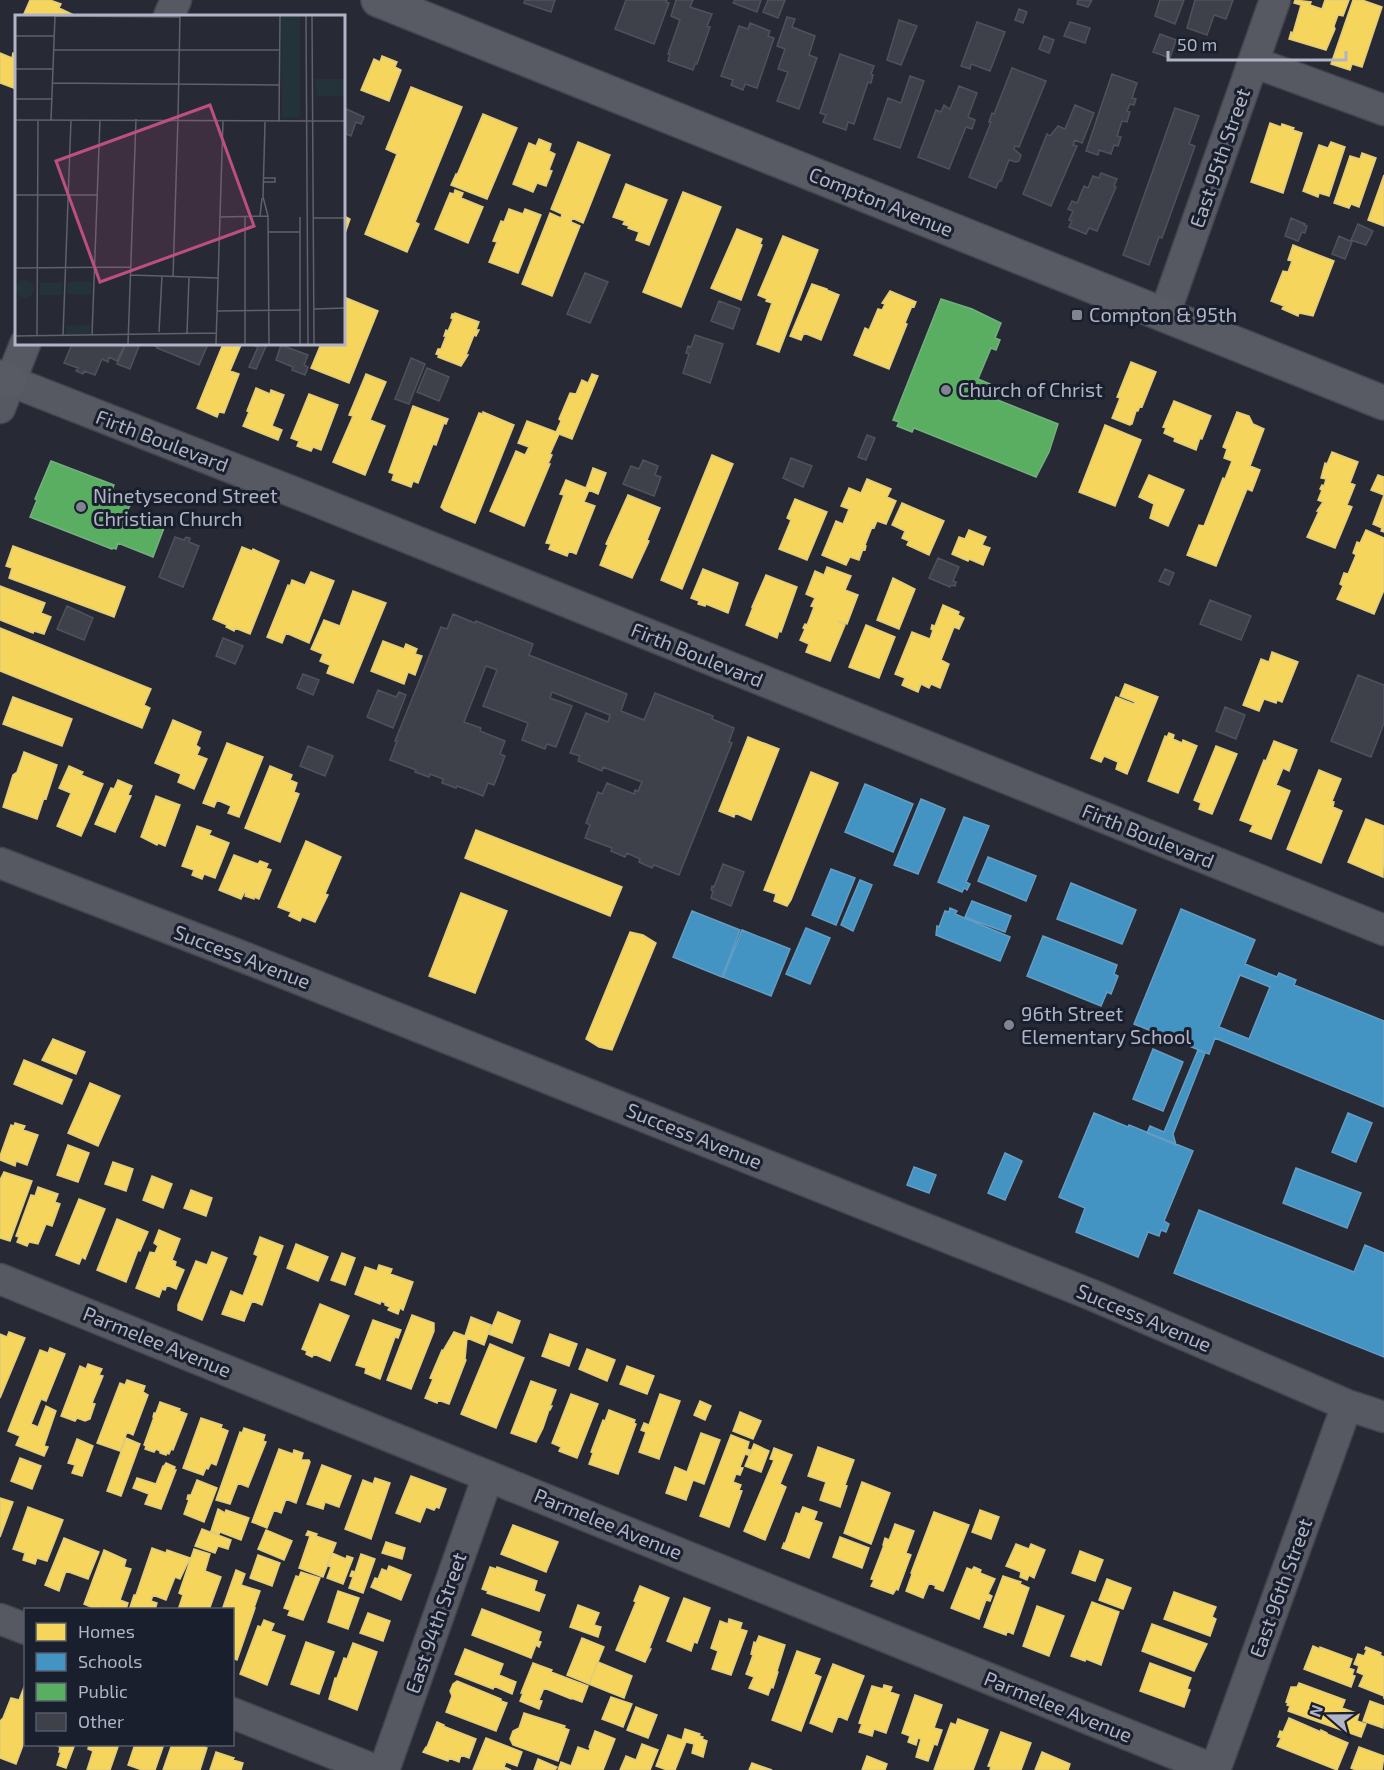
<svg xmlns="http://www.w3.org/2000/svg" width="1384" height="1770" font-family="'Exo 2',sans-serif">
<rect width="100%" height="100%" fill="#272a34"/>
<path fill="#f6d55c" stroke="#e1cb7c" stroke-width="1.5" d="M 30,0 L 50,0 L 61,4 L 59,8 L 72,14 L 71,16 L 23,16 Z
M 1295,0 L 1311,2 L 1310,5 L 1322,9 L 1325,0 L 1349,0 L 1343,16 L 1338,15 L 1334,26 L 1335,29 L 1326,50 L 1289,39 L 1291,32 L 1293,33 L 1301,5 L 1294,3 Z
M 1353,0 L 1362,0 L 1382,7 L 1362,67 L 1352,64 L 1350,70 L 1331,64 Z
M 0,53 L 12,58 L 13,53 L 16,54 L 16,89 L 0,83 Z
M 382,56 L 397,62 L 395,67 L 401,70 L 389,101 L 361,90 L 374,59 L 380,62 Z
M 411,87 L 462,107 L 415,222 L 419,224 L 407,252 L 365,234 L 397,154 L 386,149 Z
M 483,114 L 517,128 L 487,199 L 451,185 L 456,174 L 457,175 Z
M 1270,123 L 1281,127 L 1282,124 L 1294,128 L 1293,130 L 1302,133 L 1283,193 L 1251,182 Z
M 539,139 L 551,144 L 549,151 L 555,154 L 549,170 L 552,171 L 546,186 L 537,183 L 533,192 L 513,184 L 529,143 L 536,146 Z
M 578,142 L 610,155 L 583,223 L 572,218 L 571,222 L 580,226 L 552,296 L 522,284 L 550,213 L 561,218 L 562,214 L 551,209 Z
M 1331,142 L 1345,147 L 1329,196 L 1319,193 L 1318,197 L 1303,191 L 1319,145 L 1328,148 Z
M 1362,153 L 1376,158 L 1359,207 L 1351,204 L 1349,208 L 1334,203 L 1350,156 L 1360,159 Z
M 1384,175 L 1384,226 L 1368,220 Z
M 626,184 L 667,200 L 649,245 L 636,240 L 639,232 L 628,228 L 629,226 L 623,224 L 625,221 L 613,217 Z
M 455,190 L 463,193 L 461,198 L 483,207 L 468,243 L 435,229 L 450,193 L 454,194 Z
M 683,192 L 721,207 L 681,307 L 643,292 Z
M 509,209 L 523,214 L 525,209 L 541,215 L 518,273 L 489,262 L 497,242 L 493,241 L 501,221 L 504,222 Z
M 344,216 L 350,219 L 344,236 Z
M 737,229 L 762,239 L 760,244 L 762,245 L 741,300 L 711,288 Z
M 783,236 L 818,250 L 779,352 L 757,344 L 772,303 L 766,301 L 767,299 L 758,295 Z
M 1293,245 L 1334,261 L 1313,316 L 1299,313 L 1298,316 L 1282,309 L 1284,306 L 1271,301 L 1283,271 L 1288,272 L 1292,261 L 1288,260 Z
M 812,284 L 827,289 L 827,290 L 839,295 L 821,340 L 804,333 L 801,340 L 790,336 Z
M 890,291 L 916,302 L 914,307 L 912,306 L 905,323 L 907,324 L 889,369 L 854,355 L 865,328 L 869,330 L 878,309 L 882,310 L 885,304 L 882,303 Z
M 344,297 L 378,311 L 349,383 L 311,368 L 321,344 L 344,344 Z
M 455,313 L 479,322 L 476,330 L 479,330 L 476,336 L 474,335 L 466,355 L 468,355 L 461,366 L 438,357 L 439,355 L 436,354 L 438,349 L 441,349 L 446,336 L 444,336 L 446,330 L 448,331 L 453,319 L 451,318 L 452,314 L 455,314 Z
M 223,344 L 241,345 L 230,371 L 239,374 L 224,413 L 219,412 L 217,417 L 197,408 Z
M 1131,362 L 1156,372 L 1142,407 L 1140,406 L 1138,411 L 1136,411 L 1132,424 L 1131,424 L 1130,425 L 1112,418 L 1120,398 L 1117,397 Z
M 366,374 L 386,382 L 370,420 L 385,426 L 365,475 L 333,462 L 353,416 L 349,415 Z
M 592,374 L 598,376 L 572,439 L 559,434 L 550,454 L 552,455 L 548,464 L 550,464 L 524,526 L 490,511 L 516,451 L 525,455 L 529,447 L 518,443 L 527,421 L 556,432 L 561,421 L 559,419 L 570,393 L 576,394 L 582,380 L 588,383 Z
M 256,388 L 270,394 L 271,390 L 284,395 L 272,426 L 282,430 L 278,440 L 243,426 L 249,412 L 247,411 Z
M 309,394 L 338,405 L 321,450 L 313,447 L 311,451 L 297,446 L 299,441 L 291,438 Z
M 1174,401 L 1211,416 L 1202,439 L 1200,438 L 1196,450 L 1174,441 L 1175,438 L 1164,433 L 1166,428 L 1163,427 Z
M 413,406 L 448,419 L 446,424 L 444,423 L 436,445 L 433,444 L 418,483 L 413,481 L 411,487 L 392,480 L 394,474 L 389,472 Z
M 483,412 L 514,425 L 475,523 L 444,510 L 441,507 L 479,413 L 483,414 Z
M 1237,412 L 1249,416 L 1253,424 L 1264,429 L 1250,466 L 1260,470 L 1252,491 L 1247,489 L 1216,566 L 1187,555 L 1199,525 L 1204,526 L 1223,478 L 1225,479 L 1232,461 L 1224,458 L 1227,449 L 1223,447 Z
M 1105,425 L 1141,440 L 1115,506 L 1079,492 Z
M 1332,452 L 1358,462 L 1350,483 L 1355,485 L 1347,505 L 1352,507 L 1335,548 L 1307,537 L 1319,511 L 1317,511 L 1323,502 L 1318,500 L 1322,490 L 1320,489 L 1322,485 L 1324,486 L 1326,479 L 1321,478 L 1325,463 L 1327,464 Z
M 712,455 L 733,464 L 682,589 L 661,580 Z
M 593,468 L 606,473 L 598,494 L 589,490 L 584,502 L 595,506 L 576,554 L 569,551 L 567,556 L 549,549 L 551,544 L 546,543 L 564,495 L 560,494 L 566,480 L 586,488 Z
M 1149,475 L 1184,490 L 1168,526 L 1150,518 L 1154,504 L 1139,497 Z
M 1378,475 L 1384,477 L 1384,532 L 1381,531 L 1382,528 L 1373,524 L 1384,495 L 1371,490 Z
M 867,479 L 891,489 L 887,497 L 896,501 L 886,524 L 877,521 L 874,528 L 872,527 L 865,545 L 866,546 L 865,550 L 863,549 L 859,560 L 850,557 L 846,565 L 822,555 L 836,521 L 843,524 L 849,509 L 841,506 L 849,488 L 861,493 Z
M 628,495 L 660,508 L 647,540 L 649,541 L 632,578 L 600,565 L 608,545 L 606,544 Z
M 795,499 L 827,512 L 807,560 L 779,549 L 791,520 L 787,518 Z
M 902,503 L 944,521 L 929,555 L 907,545 L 909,541 L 902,538 L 905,531 L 892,525 Z
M 969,530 L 986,537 L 982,545 L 990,548 L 983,565 L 969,559 L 968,561 L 952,554 L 959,537 L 965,539 Z
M 1366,530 L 1384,538 L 1384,590 L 1374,614 L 1337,599 L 1343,586 L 1340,584 L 1344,573 L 1348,574 L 1356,555 L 1353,553 L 1357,542 L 1360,543 Z
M 13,546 L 125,587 L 114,617 L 9,578 L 12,568 L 6,566 Z
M 242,547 L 252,551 L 253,549 L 279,561 L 250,634 L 235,628 L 234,631 L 226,627 L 227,625 L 213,619 Z
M 827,567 L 851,576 L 845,590 L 858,595 L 847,624 L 839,621 L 839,622 L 845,625 L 830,661 L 806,652 L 809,644 L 800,640 L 805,629 L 803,628 L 805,624 L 807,625 L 814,607 L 811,606 L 815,598 L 806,594 L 815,571 L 824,575 Z
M 703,569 L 738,583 L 728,613 L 706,604 L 705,606 L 698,604 L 699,601 L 691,598 Z
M 311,572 L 334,581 L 309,643 L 286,633 L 282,643 L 267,637 L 288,585 L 290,586 L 292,580 L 305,585 Z
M 766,575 L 797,587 L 781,632 L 779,631 L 777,638 L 746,625 L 753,607 L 752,607 Z
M 893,578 L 915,589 L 899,629 L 877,620 Z
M 0,586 L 45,603 L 41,613 L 51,617 L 44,634 L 34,631 L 33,633 L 0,620 Z
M 353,591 L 386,603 L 353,683 L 327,673 L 330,665 L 320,661 L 323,654 L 311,649 L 324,620 L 340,626 Z
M 943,605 L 959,612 L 958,615 L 964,618 L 959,629 L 954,627 L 941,660 L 949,664 L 940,688 L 931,684 L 929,688 L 921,684 L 918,692 L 902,685 L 905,678 L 895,674 L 912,632 L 930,639 L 933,630 L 931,629 L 932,625 L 935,626 Z
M 866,625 L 895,637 L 879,678 L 849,667 Z
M 0,628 L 151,689 L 144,705 L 150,708 L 142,728 L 0,671 Z
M 383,641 L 404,649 L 406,644 L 417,649 L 415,654 L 422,656 L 415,675 L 408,672 L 404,684 L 371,671 Z
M 1272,652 L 1298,662 L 1282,702 L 1277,700 L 1276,703 L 1264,699 L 1259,711 L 1243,705 L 1261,659 L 1269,662 Z
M 1125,684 L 1158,697 L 1127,774 L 1116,769 L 1118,762 L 1104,756 L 1101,762 L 1091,758 L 1116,697 L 1134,704 L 1135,702 L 1120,696 Z
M 13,697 L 72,719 L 62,746 L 3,724 Z
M 173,720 L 201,732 L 196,745 L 200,748 L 197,755 L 207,759 L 194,789 L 178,782 L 181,774 L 155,763 Z
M 1169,733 L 1174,735 L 1173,739 L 1182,743 L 1183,740 L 1197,746 L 1178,793 L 1148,781 L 1165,736 L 1167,737 Z
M 748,737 L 779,749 L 751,820 L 735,813 L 734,817 L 719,811 Z
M 1274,741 L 1297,750 L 1289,771 L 1283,768 L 1276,785 L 1290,791 L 1271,839 L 1250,831 L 1253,825 L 1240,820 L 1264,760 L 1266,761 Z
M 227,743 L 263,757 L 239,817 L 228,813 L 231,806 L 217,800 L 214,807 L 203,803 Z
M 1216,746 L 1237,754 L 1212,814 L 1199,809 L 1201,803 L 1194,800 Z
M 24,752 L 57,765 L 46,799 L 44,798 L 37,819 L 3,807 L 13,775 L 17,772 Z
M 69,766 L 83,772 L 81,775 L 103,784 L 90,816 L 81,836 L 57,826 L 71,793 L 59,788 Z
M 270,766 L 292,775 L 290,780 L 297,783 L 294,792 L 299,794 L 280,842 L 245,828 Z
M 1319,770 L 1341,779 L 1332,801 L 1334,802 L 1333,807 L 1342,811 L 1321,863 L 1287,849 Z
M 811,772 L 838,783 L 791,900 L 787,906 L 774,901 L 776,894 L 764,890 Z
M 118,780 L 132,786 L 128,795 L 131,796 L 115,832 L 95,824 L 111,788 L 114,789 Z
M 156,796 L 180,805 L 165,846 L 158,843 L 157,845 L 141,837 Z
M 1366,819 L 1384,826 L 1383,877 L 1348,862 Z
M 197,826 L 211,831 L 209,835 L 229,843 L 215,878 L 204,874 L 202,879 L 192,875 L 194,870 L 182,866 Z
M 476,830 L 622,887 L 610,916 L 465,858 Z
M 306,841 L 341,857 L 325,894 L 328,895 L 315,922 L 302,917 L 300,921 L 289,916 L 291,912 L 278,907 Z
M 234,855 L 258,864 L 260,861 L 268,864 L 266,868 L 271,870 L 259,899 L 254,897 L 254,899 L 245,896 L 246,893 L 244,893 L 241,899 L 219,890 Z
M 461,893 L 507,911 L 475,993 L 429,976 Z
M 630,932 L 643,935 L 656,943 L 612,1050 L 599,1047 L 586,1039 Z
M 53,1039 L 85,1052 L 76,1074 L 42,1060 Z
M 24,1060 L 72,1080 L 62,1104 L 14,1084 Z
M 90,1083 L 120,1096 L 98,1146 L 68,1133 Z
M 15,1123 L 25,1126 L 23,1130 L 38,1135 L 27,1165 L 16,1161 L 15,1166 L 0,1160 L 0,1156 L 11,1125 L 14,1126 Z
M 68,1145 L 89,1153 L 78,1182 L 57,1175 Z
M 113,1162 L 133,1169 L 126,1191 L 105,1184 Z
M 4,1172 L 32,1181 L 10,1241 L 0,1238 L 0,1180 Z
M 152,1176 L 172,1184 L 163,1208 L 143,1200 Z
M 38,1187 L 58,1194 L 55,1202 L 60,1204 L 52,1226 L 46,1224 L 38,1244 L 29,1242 L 27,1246 L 17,1242 L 19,1237 L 16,1236 L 31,1195 L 35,1196 Z
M 191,1190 L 212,1198 L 206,1216 L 184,1208 Z
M 79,1199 L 105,1209 L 85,1259 L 82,1257 L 79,1264 L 56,1255 Z
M 117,1219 L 148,1232 L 140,1251 L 138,1250 L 126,1282 L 97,1270 Z
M 159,1230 L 180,1239 L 172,1260 L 176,1262 L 175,1266 L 184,1270 L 176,1289 L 167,1285 L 165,1290 L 162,1289 L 159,1297 L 136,1288 L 150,1252 L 155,1253 L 158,1246 L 154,1243 Z
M 260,1237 L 283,1246 L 262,1305 L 252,1301 L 244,1321 L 222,1314 L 231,1291 L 243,1296 L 258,1256 L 254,1254 Z
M 296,1244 L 328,1257 L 318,1281 L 287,1268 Z
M 212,1252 L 227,1258 L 202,1320 L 178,1310 L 178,1305 L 196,1261 L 207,1265 Z
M 342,1253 L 355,1258 L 345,1285 L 331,1280 Z
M 379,1265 L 392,1269 L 390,1274 L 413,1282 L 403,1310 L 400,1308 L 398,1314 L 388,1310 L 390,1307 L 385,1305 L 385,1303 L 381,1301 L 380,1304 L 355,1294 L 365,1267 L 377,1271 Z
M 320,1304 L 349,1316 L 330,1361 L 314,1354 L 312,1357 L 306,1354 L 307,1351 L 302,1349 Z
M 498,1312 L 520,1321 L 512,1343 L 489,1334 Z
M 412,1315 L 434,1323 L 434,1331 L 411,1389 L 387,1380 Z
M 471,1317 L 491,1325 L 484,1345 L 467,1338 L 465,1359 L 466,1360 L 449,1404 L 438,1400 L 437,1403 L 425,1398 L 433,1379 L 430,1378 L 442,1350 L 443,1351 L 454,1332 L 465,1336 Z
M 373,1320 L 401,1330 L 398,1338 L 395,1337 L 380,1379 L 365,1373 L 366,1368 L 356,1365 Z
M 9,1332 L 25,1338 L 0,1398 L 0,1334 L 7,1337 Z
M 550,1334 L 577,1344 L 569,1366 L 542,1356 Z
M 490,1344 L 524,1358 L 496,1428 L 461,1414 Z
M 50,1348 L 65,1354 L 46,1401 L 41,1399 L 31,1424 L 38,1427 L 46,1406 L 56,1411 L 44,1446 L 48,1447 L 44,1456 L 16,1445 L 20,1436 L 8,1431 L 40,1350 L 48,1353 Z
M 587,1349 L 615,1360 L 607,1381 L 579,1369 Z
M 88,1364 L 102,1369 L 99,1375 L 103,1376 L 92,1403 L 95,1404 L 90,1419 L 85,1421 L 77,1418 L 75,1421 L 61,1416 L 80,1366 L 86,1369 Z
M 627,1366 L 654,1376 L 647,1394 L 620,1384 Z
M 127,1380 L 145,1386 L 143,1392 L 148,1395 L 133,1435 L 127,1432 L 120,1451 L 97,1443 L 120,1383 L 125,1385 Z
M 531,1381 L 556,1390 L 550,1406 L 552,1406 L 550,1410 L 549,1410 L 543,1428 L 536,1442 L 511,1433 Z
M 571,1394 L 598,1404 L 577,1458 L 559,1451 L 561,1447 L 552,1443 Z
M 660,1394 L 680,1401 L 659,1459 L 639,1452 L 646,1432 L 641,1430 L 644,1423 L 649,1425 Z
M 700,1401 L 711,1406 L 705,1420 L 694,1415 Z
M 160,1402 L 180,1409 L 179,1411 L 187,1414 L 173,1450 L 171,1449 L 169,1454 L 167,1453 L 166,1455 L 160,1453 L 160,1451 L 156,1449 L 154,1452 L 145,1449 L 146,1446 L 144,1445 L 154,1417 L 153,1417 L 154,1413 L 156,1413 Z
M 609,1410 L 635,1420 L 634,1423 L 636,1424 L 618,1474 L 589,1464 L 593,1453 L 591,1452 L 603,1420 L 605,1421 Z
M 740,1412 L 761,1421 L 753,1439 L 733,1431 Z
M 201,1418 L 222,1425 L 221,1428 L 228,1431 L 216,1465 L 211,1463 L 208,1469 L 206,1468 L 203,1475 L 183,1468 Z
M 244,1428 L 265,1435 L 263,1441 L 266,1442 L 248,1487 L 238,1483 L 230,1504 L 216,1500 L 240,1432 L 242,1433 Z
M 701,1433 L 720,1440 L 704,1484 L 693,1480 L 686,1500 L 666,1493 L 675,1467 L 687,1472 Z
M 731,1435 L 749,1442 L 747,1449 L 750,1450 L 748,1455 L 745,1454 L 740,1467 L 743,1468 L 740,1475 L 736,1474 L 733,1482 L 741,1485 L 739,1490 L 742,1491 L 729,1527 L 700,1516 Z
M 126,1438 L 140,1444 L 121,1496 L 107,1491 Z
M 77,1439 L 93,1446 L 82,1476 L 72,1473 L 75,1465 L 68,1463 Z
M 754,1444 L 769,1451 L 761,1472 L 745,1466 Z
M 818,1447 L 854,1460 L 845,1485 L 847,1486 L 840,1507 L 820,1500 L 826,1482 L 808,1476 Z
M 774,1448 L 792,1455 L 780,1484 L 786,1487 L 765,1540 L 744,1531 L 774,1460 L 770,1459 Z
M 279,1449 L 293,1454 L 294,1450 L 303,1453 L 301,1460 L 309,1460 L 310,1462 L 296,1503 L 286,1499 L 281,1513 L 274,1510 L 267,1528 L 252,1522 Z
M 20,1458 L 41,1466 L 32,1489 L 11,1481 Z
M 166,1463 L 175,1467 L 174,1470 L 176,1470 L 161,1509 L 145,1504 L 149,1494 L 133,1488 L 137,1478 L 156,1484 L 163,1466 L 164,1466 Z
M 322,1465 L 351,1476 L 339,1507 L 325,1502 L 323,1509 L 307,1504 Z
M 411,1476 L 446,1489 L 439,1508 L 436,1507 L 434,1510 L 426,1507 L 420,1522 L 396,1513 Z
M 375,1478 L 390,1483 L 371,1539 L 345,1529 L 363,1480 L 373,1484 Z
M 197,1480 L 217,1488 L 204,1522 L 184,1514 L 189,1500 L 187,1499 L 188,1495 L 191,1495 Z
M 862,1482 L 890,1493 L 871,1544 L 844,1533 Z
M 0,1498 L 13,1502 L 0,1537 Z
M 28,1507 L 63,1520 L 47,1561 L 37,1558 L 35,1564 L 23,1560 L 25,1553 L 13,1549 Z
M 803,1507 L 817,1512 L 814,1520 L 822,1523 L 809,1558 L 782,1548 L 784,1543 L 785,1544 L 796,1513 L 800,1514 Z
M 218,1509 L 225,1513 L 226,1510 L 249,1518 L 241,1540 L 220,1532 L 219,1534 L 211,1531 Z
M 980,1510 L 999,1517 L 991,1539 L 972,1532 Z
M 934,1512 L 969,1525 L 945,1587 L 943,1591 L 935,1588 L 936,1586 L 929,1583 L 923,1598 L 906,1591 L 912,1574 L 911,1573 Z
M 895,1524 L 914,1531 L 906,1553 L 911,1555 L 898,1590 L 896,1589 L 893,1594 L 871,1586 L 874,1580 L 871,1579 L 884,1545 L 883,1545 L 885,1538 L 889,1540 Z
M 513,1525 L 558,1542 L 546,1572 L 501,1554 Z
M 202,1529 L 231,1540 L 228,1549 L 218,1546 L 215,1553 L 195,1546 Z
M 266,1530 L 292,1541 L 284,1560 L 258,1549 Z
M 308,1531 L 317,1534 L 316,1536 L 336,1543 L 323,1577 L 299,1568 L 310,1536 L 306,1535 Z
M 840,1537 L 869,1548 L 862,1568 L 833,1557 Z
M 64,1538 L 99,1552 L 88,1579 L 66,1571 L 59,1591 L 45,1585 Z
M 386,1542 L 405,1548 L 402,1559 L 382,1553 Z
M 1016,1544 L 1029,1549 L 1031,1544 L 1045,1550 L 1034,1578 L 1029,1575 L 1027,1580 L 1020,1577 L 1021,1572 L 1006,1566 Z
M 152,1548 L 166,1553 L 167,1550 L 190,1558 L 180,1579 L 175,1577 L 166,1600 L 153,1595 L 151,1601 L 157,1603 L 155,1610 L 129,1610 L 134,1595 L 136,1595 Z
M 194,1549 L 210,1554 L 205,1571 L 221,1577 L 209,1610 L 178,1610 L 183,1595 L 179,1593 Z
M 104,1550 L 126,1560 L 124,1567 L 131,1569 L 120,1600 L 128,1603 L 126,1610 L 110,1610 L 102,1607 L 100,1610 L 98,1610 L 84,1604 Z
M 1080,1551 L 1103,1560 L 1095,1581 L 1072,1573 Z
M 332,1553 L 346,1559 L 347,1556 L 353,1558 L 343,1584 L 327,1578 L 331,1567 L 327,1565 Z
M 361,1554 L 375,1559 L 363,1593 L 349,1588 L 353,1577 L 350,1576 L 352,1571 L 355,1572 Z
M 258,1555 L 280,1563 L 272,1586 L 250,1578 Z
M 389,1566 L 411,1575 L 401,1600 L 371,1587 L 375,1578 L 378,1579 L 382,1569 L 387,1571 Z
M 490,1567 L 496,1569 L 497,1567 L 537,1581 L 534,1591 L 545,1595 L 539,1611 L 487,1593 L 488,1591 L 482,1589 Z
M 974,1567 L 981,1570 L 980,1573 L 995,1579 L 988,1594 L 992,1596 L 990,1601 L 986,1600 L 979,1619 L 951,1608 L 967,1568 L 972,1570 Z
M 236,1570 L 245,1574 L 241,1585 L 260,1591 L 254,1608 L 255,1608 L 237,1660 L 232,1658 L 232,1610 L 222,1610 Z
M 301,1572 L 320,1578 L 303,1620 L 288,1615 L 290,1610 L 284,1608 L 296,1576 L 299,1577 Z
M 1003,1576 L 1021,1582 L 1020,1584 L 1029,1588 L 1013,1634 L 1007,1631 L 1006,1635 L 984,1627 Z
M 1107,1579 L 1131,1588 L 1123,1609 L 1099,1600 Z
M 640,1586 L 669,1598 L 649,1649 L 651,1649 L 645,1662 L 616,1650 L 636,1602 L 634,1601 Z
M 338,1591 L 359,1598 L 348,1629 L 328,1622 Z
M 1174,1592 L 1216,1607 L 1212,1617 L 1216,1619 L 1210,1636 L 1164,1619 Z
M 684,1598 L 710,1608 L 697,1643 L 694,1642 L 691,1651 L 667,1641 Z
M 1092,1602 L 1119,1612 L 1101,1665 L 1086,1659 L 1085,1661 L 1071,1656 Z
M 578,1605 L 599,1613 L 594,1625 L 601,1627 L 598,1637 L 570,1627 Z
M 1037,1606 L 1064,1616 L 1049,1656 L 1023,1646 Z
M 482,1609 L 541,1632 L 538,1641 L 541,1642 L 539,1647 L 536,1645 L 531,1658 L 472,1635 Z
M 368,1613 L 390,1621 L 383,1641 L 360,1633 Z
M 729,1619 L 742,1623 L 740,1629 L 747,1631 L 731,1675 L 712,1669 L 718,1651 L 711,1648 L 720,1621 L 728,1624 Z
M 264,1620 L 274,1624 L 271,1631 L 285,1636 L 267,1685 L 240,1674 L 258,1626 L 261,1627 Z
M 1152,1624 L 1207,1644 L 1194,1671 L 1142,1651 Z
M 759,1636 L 785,1645 L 777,1671 L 778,1672 L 773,1688 L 771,1687 L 768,1695 L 749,1688 L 754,1677 L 746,1674 L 753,1655 L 751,1654 L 754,1642 L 756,1643 Z
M 582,1638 L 604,1647 L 589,1684 L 567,1675 Z
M 306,1642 L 334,1652 L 319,1694 L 291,1684 Z
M 353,1643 L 377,1652 L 357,1710 L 329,1699 L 335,1678 L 337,1678 L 344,1658 L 347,1659 Z
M 1313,1646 L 1320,1649 L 1320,1647 L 1352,1659 L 1349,1668 L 1354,1670 L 1352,1675 L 1355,1676 L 1351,1687 L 1304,1669 Z
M 1366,1647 L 1381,1653 L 1380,1655 L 1384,1657 L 1384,1699 L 1384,1696 L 1359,1686 L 1364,1675 L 1357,1672 L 1359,1666 L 1354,1664 L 1358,1654 L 1364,1656 L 1367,1649 L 1365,1649 Z
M 465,1649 L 503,1664 L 499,1675 L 516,1682 L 512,1694 L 494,1686 L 493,1689 L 455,1674 Z
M 797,1651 L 820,1659 L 814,1674 L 821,1677 L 801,1731 L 772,1720 Z
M 598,1662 L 632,1676 L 624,1698 L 589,1684 Z
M 533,1663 L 552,1670 L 551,1672 L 588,1686 L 582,1702 L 571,1698 L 571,1699 L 544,1688 L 539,1700 L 542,1701 L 539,1709 L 520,1701 L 523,1693 L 521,1693 Z
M 1150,1663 L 1191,1678 L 1187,1689 L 1190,1690 L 1184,1707 L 1140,1691 Z
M 833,1664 L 864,1676 L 847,1720 L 838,1716 L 832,1732 L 810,1723 Z
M 457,1681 L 501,1699 L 501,1701 L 507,1703 L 496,1731 L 446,1712 L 452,1696 L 450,1691 L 453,1684 Z
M 26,1682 L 26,1737 L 16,1764 L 0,1758 L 0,1721 L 3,1718 L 11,1698 L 19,1700 Z
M 1299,1683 L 1345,1700 L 1342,1708 L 1359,1714 L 1357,1721 L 1366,1724 L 1361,1737 L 1288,1711 L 1290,1706 L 1287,1705 L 1288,1703 L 1286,1702 L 1291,1687 L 1297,1687 Z
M 884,1685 L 892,1687 L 890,1692 L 899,1695 L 886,1733 L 874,1729 L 872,1736 L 859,1732 L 862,1724 L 859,1723 L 872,1686 L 883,1689 Z
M 915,1695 L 942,1705 L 934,1728 L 942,1730 L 937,1745 L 934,1744 L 928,1761 L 916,1757 L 921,1739 L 918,1738 L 916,1745 L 908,1742 L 910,1736 L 902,1733 Z
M 611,1697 L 632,1704 L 623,1727 L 602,1719 Z
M 1370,1701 L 1384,1706 L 1383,1728 L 1363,1721 Z
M 636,1707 L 657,1715 L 648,1738 L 627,1730 Z
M 524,1713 L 565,1726 L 564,1728 L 569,1730 L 558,1761 L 513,1745 L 510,1739 L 513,1731 L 519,1728 Z
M 1289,1718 L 1321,1732 L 1321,1730 L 1327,1733 L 1327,1734 L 1348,1743 L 1337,1770 L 1277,1746 L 1281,1738 L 1278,1737 L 1280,1731 L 1283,1732 Z
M 958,1719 L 988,1730 L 973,1770 L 934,1770 L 951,1723 L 956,1725 Z
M 437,1722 L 444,1725 L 443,1726 L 476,1739 L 469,1758 L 461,1755 L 459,1762 L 449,1758 L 448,1761 L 423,1752 L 426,1747 L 427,1747 Z
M 685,1729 L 700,1734 L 699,1736 L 703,1737 L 702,1739 L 707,1741 L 703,1757 L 692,1753 L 694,1744 L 686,1742 L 675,1770 L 667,1770 L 656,1766 L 668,1735 L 682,1740 Z
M 595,1731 L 615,1739 L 603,1770 L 558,1770 L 561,1762 L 571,1766 L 578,1747 L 589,1751 L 590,1748 L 589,1747 Z
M 1001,1732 L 1031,1743 L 1021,1770 L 990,1770 L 991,1767 L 988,1766 Z
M 486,1738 L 522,1752 L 517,1766 L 506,1762 L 504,1767 L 511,1770 L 473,1770 Z
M 53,1744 L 75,1744 L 66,1768 L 57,1765 L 61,1752 L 59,1752 L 60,1747 Z
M 89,1744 L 119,1744 L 110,1770 L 87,1770 L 93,1751 L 88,1749 Z
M 135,1744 L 164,1744 L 155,1770 L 142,1770 L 128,1765 Z
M 172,1744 L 199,1744 L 207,1748 L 200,1770 L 163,1770 Z
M 642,1744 L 658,1750 L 650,1770 L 620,1770 L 626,1756 L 636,1760 Z
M 1359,1747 L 1384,1756 L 1382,1770 L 1356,1770 L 1351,1768 Z
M 216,1752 L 234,1758 L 233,1760 L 243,1763 L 241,1770 L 210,1770 Z
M 1042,1752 L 1070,1764 L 1068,1770 L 1035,1770 Z
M 867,1756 L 887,1764 L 885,1770 L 862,1770 Z
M 538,1759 L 557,1767 L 555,1770 L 534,1770 Z
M 752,1763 L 772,1770 L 749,1770 Z"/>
<path fill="#4393c3" stroke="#649dc4" stroke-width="1.5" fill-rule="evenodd" d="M 865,784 L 913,804 L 893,852 L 845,832 Z
M 921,799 L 945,809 L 918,874 L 894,865 Z
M 964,817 L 989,826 L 966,882 L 970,884 L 967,890 L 964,888 L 962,892 L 938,882 Z
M 988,857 L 1036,876 L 1026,901 L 978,881 Z
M 831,869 L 855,878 L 836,925 L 812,915 Z
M 860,880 L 872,885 L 853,931 L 841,925 Z
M 1071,883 L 1136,910 L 1122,944 L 1057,919 Z
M 972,901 L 1011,916 L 1005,932 L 965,917 Z
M 950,908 L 957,911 L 955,914 L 1010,937 L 1000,961 L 936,935 L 937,926 L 939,927 L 945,911 L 949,912 Z
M 1181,909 L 1255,940 L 1245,964 L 1277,977 L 1279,973 L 1296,980 L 1294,985 L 1384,1021 L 1384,1107 L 1215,1038 L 1209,1054 L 1134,1024 ZM 1240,975 L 1270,987 L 1249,1039 L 1219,1027 Z
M 692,911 L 740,930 L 722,977 L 673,957 Z
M 806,928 L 830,938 L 810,984 L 786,974 Z
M 742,930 L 790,949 L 771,996 L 723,977 Z
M 1043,936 L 1117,965 L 1114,974 L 1118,976 L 1111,994 L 1107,992 L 1101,1006 L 1027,976 Z
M 1153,1049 L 1183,1062 L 1163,1111 L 1133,1099 Z
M 1198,1050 L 1205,1053 L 1173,1134 L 1176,1145 L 1147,1133 L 1150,1126 L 1164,1132 Z
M 1094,1113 L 1128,1127 L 1129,1125 L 1193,1151 L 1164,1221 L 1169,1224 L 1166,1232 L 1161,1230 L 1159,1236 L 1148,1232 L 1138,1257 L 1076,1232 L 1085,1208 L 1059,1197 Z
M 1348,1113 L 1372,1123 L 1356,1162 L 1332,1152 Z
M 1005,1153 L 1022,1161 L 1005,1200 L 988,1193 Z
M 914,1167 L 936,1175 L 929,1193 L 907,1185 Z
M 1296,1168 L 1361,1193 L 1347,1228 L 1283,1203 Z
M 1199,1210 L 1354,1272 L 1365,1245 L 1384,1253 L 1384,1357 L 1174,1273 Z"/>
<path fill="#5aae61" stroke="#74b07f" stroke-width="1.5" d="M 941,299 L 972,309 L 1001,323 L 995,338 L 1000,340 L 996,350 L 991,348 L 978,379 L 990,384 L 985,395 L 1058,424 L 1049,452 L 1036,477 L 914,428 L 912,432 L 897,426 L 899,422 L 893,420 Z
M 51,461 L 114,485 L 111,493 L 132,501 L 126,514 L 164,528 L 153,557 L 118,543 L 116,549 L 113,548 L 112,549 L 30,517 L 37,500 L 35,499 Z"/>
<path fill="#3e414a" stroke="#4f515c" stroke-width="1.5" d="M 525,0 L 555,0 L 551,12 L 524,3 Z
M 626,0 L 667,0 L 666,2 L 669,3 L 654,44 L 615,29 Z
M 676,0 L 693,0 L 690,7 L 712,14 L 707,26 L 710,27 L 697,64 L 695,64 L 693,70 L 668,61 L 670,54 L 668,54 L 680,20 L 671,16 Z
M 735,0 L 761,0 L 757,12 L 733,3 Z
M 768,0 L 785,0 L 778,18 L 763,12 Z
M 1078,0 L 1092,0 L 1088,7 L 1077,4 Z
M 1160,0 L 1184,0 L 1175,24 L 1155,16 Z
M 1195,0 L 1233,0 L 1226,19 L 1214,15 L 1207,35 L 1187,28 Z
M 1019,9 L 1027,12 L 1023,23 L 1015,20 Z
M 787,17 L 795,19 L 792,27 L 815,36 L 809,55 L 817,58 L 799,109 L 777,101 L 788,72 L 778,69 L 785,49 L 777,46 Z
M 899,20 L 917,26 L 901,65 L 887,60 Z
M 977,22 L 1005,32 L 990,71 L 971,64 L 970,69 L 961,66 Z
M 1070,22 L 1090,28 L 1085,43 L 1064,36 Z
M 750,23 L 770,31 L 768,36 L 774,38 L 757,88 L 745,84 L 743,90 L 731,85 L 733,80 L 721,76 L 739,26 L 748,29 Z
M 1160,34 L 1176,40 L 1170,58 L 1153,52 Z
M 1044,36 L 1054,40 L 1049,53 L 1039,49 Z
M 840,54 L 874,66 L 871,74 L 873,75 L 871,83 L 868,82 L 854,124 L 848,122 L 846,130 L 823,122 L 826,115 L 820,113 Z
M 1012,68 L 1046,81 L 1019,147 L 1015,146 L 1014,149 L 1021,155 L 1019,161 L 1016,162 L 1009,160 L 1001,181 L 999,181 L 996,188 L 969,177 L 991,122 L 989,122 L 992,113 L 994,114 Z
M 1112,74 L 1137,83 L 1132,98 L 1136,99 L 1134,105 L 1130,104 L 1127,111 L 1130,112 L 1127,122 L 1122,121 L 1117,136 L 1121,137 L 1118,146 L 1114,145 L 1111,154 L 1099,150 L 1098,155 L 1086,151 Z
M 910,76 L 924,81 L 900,148 L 874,139 L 888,98 L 901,103 Z
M 959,86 L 977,93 L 968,117 L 975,120 L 972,129 L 966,127 L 949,169 L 918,157 L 936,110 L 941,112 L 944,105 L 950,109 Z
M 1075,105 L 1094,113 L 1082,143 L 1075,140 L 1073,145 L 1077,146 L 1051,206 L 1023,194 L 1047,134 L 1050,136 L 1058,126 L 1065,129 Z
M 344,108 L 364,117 L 361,124 L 356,122 L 351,136 L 344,133 Z
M 1175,108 L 1199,116 L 1189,144 L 1195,146 L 1162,238 L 1159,237 L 1149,265 L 1123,255 Z
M 1101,173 L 1117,179 L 1114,186 L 1116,187 L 1097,231 L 1089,228 L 1086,234 L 1069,227 L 1072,221 L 1069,220 L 1073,211 L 1068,209 L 1072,201 L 1077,203 L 1084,186 L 1088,188 L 1093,176 L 1099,178 Z
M 1291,218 L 1305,224 L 1304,225 L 1307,226 L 1305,233 L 1302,232 L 1298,241 L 1285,236 Z
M 1358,224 L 1373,231 L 1366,245 L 1351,240 Z
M 1339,236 L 1352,242 L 1345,259 L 1332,254 Z
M 585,273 L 608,282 L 590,323 L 567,314 Z
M 719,301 L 740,309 L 733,329 L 711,321 Z
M 695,335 L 723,344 L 710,383 L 683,373 L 689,354 L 686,353 L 688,346 L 691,347 Z
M 72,344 L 118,344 L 124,346 L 117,361 L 109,357 L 108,362 L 102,359 L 95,375 L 84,371 L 83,374 L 76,371 L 78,368 L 64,363 Z
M 126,344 L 139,346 L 130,369 L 117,364 Z
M 149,344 L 208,344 L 199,365 L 157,348 L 158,347 Z
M 250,344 L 267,344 L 256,369 L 249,367 L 258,347 Z
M 281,345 L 308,355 L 304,365 L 308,367 L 305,375 L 292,370 L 293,367 L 276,360 Z
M 411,358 L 425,364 L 409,404 L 395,399 Z
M 427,368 L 449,377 L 439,401 L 417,392 Z
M 867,435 L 875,438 L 866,460 L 858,457 Z
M 791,458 L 812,466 L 803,487 L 783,478 Z
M 643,460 L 658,466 L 655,475 L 661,477 L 654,496 L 623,484 L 631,466 L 639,469 Z
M 175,537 L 184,540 L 186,537 L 190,538 L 189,542 L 199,546 L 183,587 L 159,577 Z
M 938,558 L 959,567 L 953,581 L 956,582 L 955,586 L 951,585 L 950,587 L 929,578 Z
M 1165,569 L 1174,573 L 1169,585 L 1159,581 Z
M 1210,600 L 1251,616 L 1241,640 L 1200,624 Z
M 67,606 L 93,618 L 84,640 L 57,629 Z
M 453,614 L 475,623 L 476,621 L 533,644 L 529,655 L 627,694 L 621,711 L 644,720 L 655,693 L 713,716 L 712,719 L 734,728 L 729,742 L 732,743 L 679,875 L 654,865 L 652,868 L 639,862 L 640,859 L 627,853 L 625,857 L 611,851 L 612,848 L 585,838 L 590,825 L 586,823 L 598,792 L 602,794 L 607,783 L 634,794 L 635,790 L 638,791 L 642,782 L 603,767 L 602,771 L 578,761 L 580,756 L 570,753 L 586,713 L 608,722 L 610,715 L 552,692 L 550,698 L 572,706 L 556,747 L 547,744 L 545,749 L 522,740 L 528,723 L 483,706 L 497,670 L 486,666 L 464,722 L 481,728 L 480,731 L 505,741 L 500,754 L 505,756 L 494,785 L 488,783 L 483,796 L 457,786 L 456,788 L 442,783 L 443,779 L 430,774 L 429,777 L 415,772 L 416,770 L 390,760 L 397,741 L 395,741 L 441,627 L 447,629 Z
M 223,638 L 243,646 L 235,664 L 216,656 Z
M 303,674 L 319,680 L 313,695 L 297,688 Z
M 1358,675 L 1384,685 L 1384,723 L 1371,757 L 1331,741 Z
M 378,690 L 396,697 L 399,692 L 406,695 L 393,728 L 367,717 Z
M 1225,707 L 1245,715 L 1236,739 L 1216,731 Z
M 308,746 L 333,756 L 325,776 L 300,766 Z
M 723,864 L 744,872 L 731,906 L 711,898 L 713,891 L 711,890 L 712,886 L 714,887 Z"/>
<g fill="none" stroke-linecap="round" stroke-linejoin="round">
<g stroke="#43454d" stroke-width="33">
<path id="minor" d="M 169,16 L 176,0
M 1253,62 L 1384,110
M 1164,316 L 1275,0
M 10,381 L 306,497 L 1384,930
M 0,408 L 25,344
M 0,863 L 246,958 L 1092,1295 L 1347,1405 L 1384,1417
M 0,1279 L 1215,1770 L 1347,1405
M 0,1619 L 26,1629
M 232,1713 L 375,1770
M 384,1770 L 488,1476"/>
</g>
<g stroke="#444751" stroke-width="36">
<path id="major" d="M 378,0 L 1384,403
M 0,377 L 10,381"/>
</g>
<use href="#minor" stroke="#575962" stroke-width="30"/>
<use href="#major" stroke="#595b64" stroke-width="33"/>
</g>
<g fill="#808493" stroke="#1a1f2e" stroke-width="2">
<rect x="1071" y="309" width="12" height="12" rx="3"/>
<circle cx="946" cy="390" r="6"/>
<circle cx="81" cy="507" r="6"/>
<circle cx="1009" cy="1025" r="6"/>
</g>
<g text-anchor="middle" stroke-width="6" stroke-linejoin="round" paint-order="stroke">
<g font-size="20" fill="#b0b4c6" stroke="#1a1f2e">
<text transform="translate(1220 158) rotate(-71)" y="7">East 95th Street</text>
<text transform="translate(881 202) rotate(22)" y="7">Compton Avenue</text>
<text transform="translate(162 441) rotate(21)" y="7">Firth Boulevard</text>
<text transform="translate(697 655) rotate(22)" y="7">Firth Boulevard</text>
<text transform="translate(1148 836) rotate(22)" y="7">Firth Boulevard</text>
<text transform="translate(242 957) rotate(21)" y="7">Success Avenue</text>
<text transform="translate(694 1136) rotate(22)" y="7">Success Avenue</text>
<text transform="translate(1144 1318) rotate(23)" y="7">Success Avenue</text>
<text transform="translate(157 1342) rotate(22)" y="7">Parmelee Avenue</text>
<text transform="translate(608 1524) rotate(22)" y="7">Parmelee Avenue</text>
<text transform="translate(1281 1588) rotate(-70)" y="7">East 96th Street</text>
<text transform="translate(436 1623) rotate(-71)" y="7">East 94th Street</text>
<text transform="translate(1058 1707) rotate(22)" y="7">Parmelee Avenue</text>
</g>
<g font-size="20" fill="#b0b4c6" stroke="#1a1f2e" text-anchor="start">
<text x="1089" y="322">Compton &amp; 95th</text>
<text x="958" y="397">Church of Christ</text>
<text x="93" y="503">Ninetysecond Street<tspan x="93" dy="23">Christian Church</tspan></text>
<text x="1021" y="1021">96th Street<tspan x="1021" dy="23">Elementary School</tspan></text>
</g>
</g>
<g transform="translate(15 15)">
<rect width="330" height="330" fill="#272a34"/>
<path d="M 266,1 L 285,1 L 285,102 L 267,103 ZM 300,64 L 329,64 L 329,81 L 302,81 ZM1 274a9 9 0 1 1 18 0a9 9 0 1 1-18 0ZM 53,267 L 77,267 L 77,279 L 52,279 ZM 25,268 L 48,268 L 47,280 L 25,280 ZM 75,310 L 75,319 L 51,319 L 51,311 Z" fill="#24333a"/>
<path fill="none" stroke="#5e616e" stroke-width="1.5" d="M 39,1 L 165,2M 291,1 L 293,329M 297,1 L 299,329M 0,21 L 39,21M 38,35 L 264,35M 0,54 L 38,54M 37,68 L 264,70M 0,84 L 37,84M 163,103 L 165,1M 0,105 L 298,106M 36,105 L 40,1M 268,106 L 330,106M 250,107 L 248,182 L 253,201 L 254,329M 264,107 L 265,1M 249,167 L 260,167 L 260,163 L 249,163M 0,180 L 82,180M 245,201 L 247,183M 205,202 L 253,201M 285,202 L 285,329M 299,203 L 330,203M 253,217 L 285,217M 0,253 L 116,252M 116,260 L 203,263M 158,262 L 163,103M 299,294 L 330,293M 202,296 L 286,295M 144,317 L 147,261M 172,318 L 174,262M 22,320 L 23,105M 48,320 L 56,105M 77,320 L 85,105M 0,321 L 201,318M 113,329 L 121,104M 201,329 L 208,106M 230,329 L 230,201"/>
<path fill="#bc4f80" fill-opacity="0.15" stroke="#bc4f80" stroke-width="3" d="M 195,90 L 239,211 L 85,267 L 41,146 Z"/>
<rect width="330" height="330" fill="none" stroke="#b0b4c6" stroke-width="3"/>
</g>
<rect x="24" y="1608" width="210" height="138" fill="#1a1f2e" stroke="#565b6b" stroke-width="1.5"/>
<rect x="36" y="1623" width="30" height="18" fill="#f6d55c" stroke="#565b6b" stroke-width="1.5"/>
<text x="78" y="1638" font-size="18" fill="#b0b4c6">Homes</text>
<rect x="36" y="1653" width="30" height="18" fill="#4393c3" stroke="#565b6b" stroke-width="1.5"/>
<text x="78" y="1668" font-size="18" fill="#b0b4c6">Schools</text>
<rect x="36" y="1683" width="30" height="18" fill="#5aae61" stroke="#565b6b" stroke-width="1.5"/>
<text x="78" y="1698" font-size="18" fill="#b0b4c6">Public</text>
<rect x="36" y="1713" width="30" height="18" fill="#3e414a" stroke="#565b6b" stroke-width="1.5"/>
<text x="78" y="1728" font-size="18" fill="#b0b4c6">Other</text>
<g transform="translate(1330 1716) rotate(290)" stroke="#1a1f2e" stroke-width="4.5" paint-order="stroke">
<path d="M0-4.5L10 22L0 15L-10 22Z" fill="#b0b4c6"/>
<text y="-9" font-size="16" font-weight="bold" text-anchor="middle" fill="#b0b4c6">N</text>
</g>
<path d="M1168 51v9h178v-9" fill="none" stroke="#b0b4c6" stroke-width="3"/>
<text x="1177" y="51" font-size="18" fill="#b0b4c6" stroke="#1a1f2e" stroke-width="4.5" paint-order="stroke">50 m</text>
</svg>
